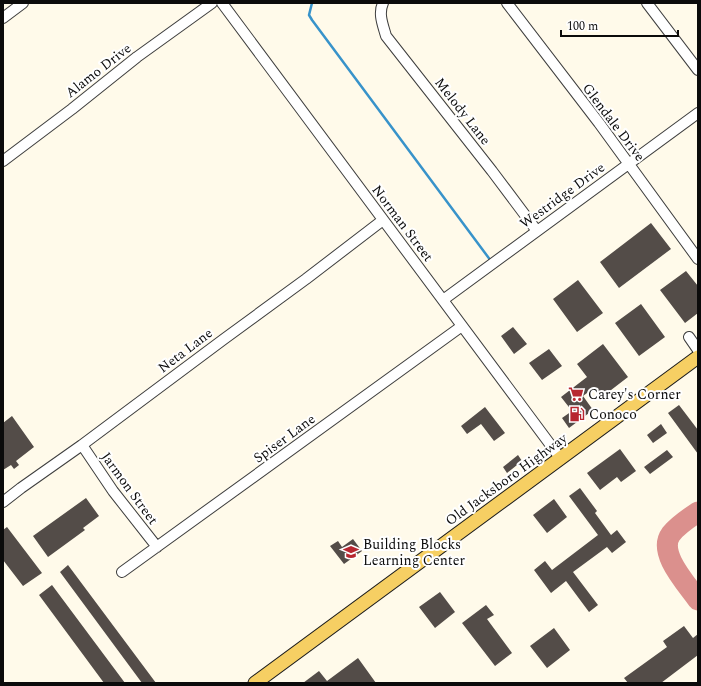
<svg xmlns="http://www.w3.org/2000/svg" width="701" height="686" font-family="Spectral,serif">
<rect width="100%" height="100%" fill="#fffaea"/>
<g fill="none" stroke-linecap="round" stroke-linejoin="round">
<path stroke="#3893ca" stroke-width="2.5" d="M 312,3 L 309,15 L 312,20 L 491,261"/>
<path stroke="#db908d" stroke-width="21" d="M 698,512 C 689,518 678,525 671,534 C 657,553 687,584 698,600"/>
</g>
<path fill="#534c48" d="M 651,223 L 671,249 L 619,288 L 600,262 Z
M 686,271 L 698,286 L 698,313 L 685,323 L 660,290 Z
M 578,280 L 603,313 L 577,332 L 553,299 Z
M 641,304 L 665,337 L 639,356 L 615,323 Z
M 513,327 L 527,344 L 514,354 L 501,336 Z
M 603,344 L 628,377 L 602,397 L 595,387 L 583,396 L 593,410 L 569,428 L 562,418 L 572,411 L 561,397 L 587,377 L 577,364 Z
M 549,349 L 562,366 L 542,380 L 529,363 Z
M 679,405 L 698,430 L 698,454 L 668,413 Z
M 485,407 L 505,433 L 494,441 L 481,424 L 467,434 L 461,426 Z
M 12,416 L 34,447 L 16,461 L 19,465 L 14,469 L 11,465 L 3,470 L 3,423 Z
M 661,424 L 667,433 L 653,443 L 647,435 Z
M 620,449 L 636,471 L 621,482 L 617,477 L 600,490 L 587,473 Z
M 667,450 L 673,457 L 650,474 L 644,467 Z
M 518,455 L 522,461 L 507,473 L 503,467 Z
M 580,488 L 597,511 L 595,513 L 611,535 L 617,530 L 626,542 L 612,553 L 607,547 L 573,572 L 598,605 L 589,612 L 566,581 L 551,593 L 534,570 L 545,561 L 552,570 L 598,535 L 569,496 Z
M 86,498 L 99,516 L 83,528 L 85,530 L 48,557 L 33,536 Z
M 554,499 L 567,517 L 547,533 L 533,515 Z
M 7,527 L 42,573 L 23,586 L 3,560 L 3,530 Z
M 353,539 L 362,551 L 344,564 L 330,546 L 338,541 L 342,547 Z
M 68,565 L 156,683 L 142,683 L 60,572 Z
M 52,585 L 125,683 L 104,683 L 39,595 Z
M 440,592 L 455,612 L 435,628 L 419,607 Z
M 486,605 L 494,615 L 487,619 L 512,653 L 495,666 L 462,623 Z
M 684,626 L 693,638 L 698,634 L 698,655 L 661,683 L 628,683 L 624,678 L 667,647 L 663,641 Z
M 554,628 L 570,650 L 547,668 L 530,646 Z
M 358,658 L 376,683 L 303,683 L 319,671 L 327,681 Z"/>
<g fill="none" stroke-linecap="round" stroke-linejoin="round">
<g stroke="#3e3e3e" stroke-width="12">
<path id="minor" d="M 222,3 L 561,459
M 383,3 C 378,14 383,25 386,36 L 492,171 L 537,231
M 507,3 L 599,123 L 698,259
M 647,3 L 698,70
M 3,18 L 23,3
M 3,161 L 72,109 L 137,57 L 212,3
M 443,300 L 698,113
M 689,337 L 698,350
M 82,445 L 113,491 L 157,547
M 3,502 L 21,488 L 82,445 L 224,339 L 306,279 L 383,220
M 122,572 L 462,326"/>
</g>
<g stroke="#1c1c1c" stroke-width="15">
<path id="major" d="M 255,683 L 698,357"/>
</g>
<use href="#minor" stroke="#fff" stroke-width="10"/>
<use href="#major" stroke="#f6cf63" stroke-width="13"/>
</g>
<defs>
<g id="supermarket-bare" transform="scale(1.2)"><path d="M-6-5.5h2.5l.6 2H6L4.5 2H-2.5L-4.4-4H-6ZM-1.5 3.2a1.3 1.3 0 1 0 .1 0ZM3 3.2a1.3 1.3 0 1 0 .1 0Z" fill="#b72730" stroke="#fff" stroke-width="2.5" paint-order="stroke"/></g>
<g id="fuel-bare" transform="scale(1.2)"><path d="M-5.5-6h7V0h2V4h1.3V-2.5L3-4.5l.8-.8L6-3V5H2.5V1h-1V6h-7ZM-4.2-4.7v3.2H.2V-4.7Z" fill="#b72730" stroke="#fff" stroke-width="2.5" paint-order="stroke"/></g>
<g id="school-bare" transform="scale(1.2)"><path d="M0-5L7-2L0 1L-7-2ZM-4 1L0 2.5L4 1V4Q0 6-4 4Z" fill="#b72730" stroke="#fff" stroke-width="2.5" paint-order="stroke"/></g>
</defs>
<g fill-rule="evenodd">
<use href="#supermarket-bare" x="576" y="394"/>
<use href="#fuel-bare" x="577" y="414"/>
<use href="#school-bare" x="351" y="552"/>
</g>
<g text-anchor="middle" stroke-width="4" stroke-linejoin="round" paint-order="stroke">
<g font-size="14" fill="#0b0b0b" stroke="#fff">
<text transform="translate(98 70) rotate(-38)" y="5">Alamo Drive</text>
<text transform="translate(463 111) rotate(52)" y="5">Melody Lane</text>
<text transform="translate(614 122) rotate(53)" y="5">Glendale Drive</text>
<text transform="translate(562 195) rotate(-36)" y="5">Westridge Drive</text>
<text transform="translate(403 223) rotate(53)" y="5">Norman Street</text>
<text transform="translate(185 350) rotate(-37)" y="5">Neta Lane</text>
<text transform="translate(284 438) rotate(-36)" y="5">Spiser Lane</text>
<text transform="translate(506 479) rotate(-36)" y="5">Old Jacksboro Highway</text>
<text transform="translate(130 488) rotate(54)" y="5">Jarmon Street</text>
</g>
<g font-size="14" fill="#0b0b0b" stroke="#fff" text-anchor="start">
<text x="588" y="399">Carey's Corner</text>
<text x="589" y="419">Conoco</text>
<text x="363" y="549">Building Blocks<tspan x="363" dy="16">Learning Center</tspan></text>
</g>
</g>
<rect width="701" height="686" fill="none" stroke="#0b0b0b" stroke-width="8"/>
<path d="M561 30v6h117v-6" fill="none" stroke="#0b0b0b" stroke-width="2"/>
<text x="567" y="30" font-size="12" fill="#0b0b0b" stroke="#ffffff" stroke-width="3" paint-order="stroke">100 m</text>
</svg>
